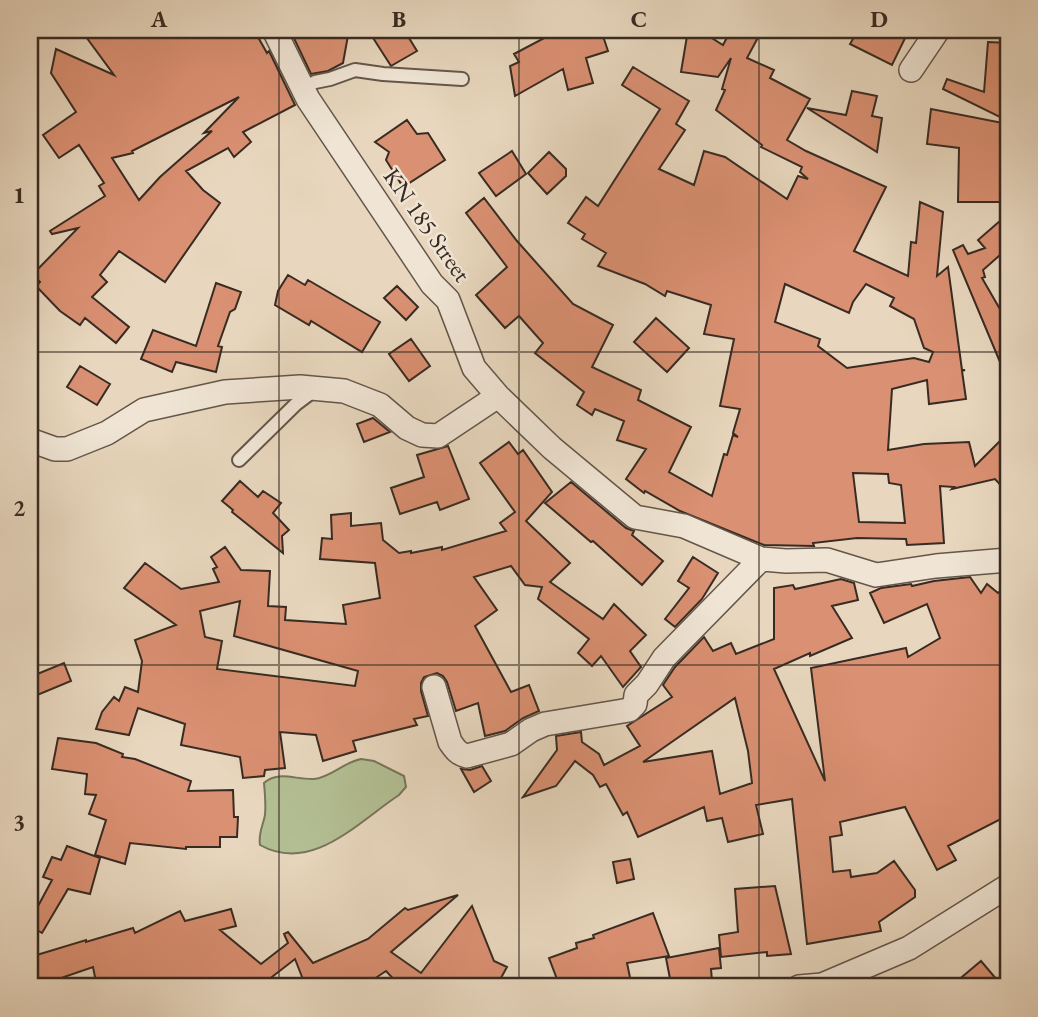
<svg xmlns="http://www.w3.org/2000/svg" width="1038" height="1017" font-family="'EB Garamond',serif">
<rect width="100%" height="100%" fill="#e8d7be"/>
<filter id="stains"><feTurbulence type="fractalNoise" baseFrequency=".00286" numOctaves="4"/><feColorMatrix values="0 0 0 0 .2 0 0 0 0 .09 0 0 0 0 .02 0 0 0 .5 -.17"/></filter>
<radialGradient id="worn" r=".72"><stop offset=".6" stop-color="#630" stop-opacity="0"/><stop offset="1" stop-color="#630" stop-opacity=".3"/></radialGradient>
<path fill="#b3bf93" stroke="#76755b" stroke-width="2" d="M 361,759 L 374,761 L 404,776 L 406,787 L 399,795 C 358,822 312,874 260,845 C 258,833 263,826 265,815 C 266,804 265,794 264,783 C 278,770 296,780 314,779 C 330,778 344,762 361,759 Z"/>
<path fill="#da9072" stroke="#382b23" stroke-width="2" fill-rule="evenodd" d="M 81,30 L 254,30 L 267,53 L 269,51 L 295,105 L 243,132 L 251,142 L 234,157 L 228,148 L 186,171 L 203,190 L 220,203 L 165,282 L 119,251 L 100,275 L 107,282 L 92,297 L 129,327 L 116,343 L 85,318 L 80,325 L 60,311 L 36,286 L 40,282 L 33,274 L 78,228 L 52,234 L 50,231 L 105,196 L 99,186 L 104,183 L 79,145 L 59,158 L 43,135 L 76,112 L 51,73 L 56,49 L 114,75 ZM 239,97 L 204,133 L 212,131 L 160,177 L 139,200 L 112,158 L 133,153 L 132,151 Z
M 297,30 L 349,30 L 343,63 L 328,71 L 311,74 L 292,34 Z
M 368,30 L 404,30 L 417,51 L 391,66 Z
M 551,30 L 601,30 L 608,51 L 586,58 L 593,83 L 568,90 L 563,69 L 515,96 L 510,66 L 519,62 L 514,54 L 552,34 Z
M 688,30 L 699,30 L 723,45 L 731,30 L 762,30 L 747,58 L 774,70 L 770,78 L 810,99 L 787,140 L 806,151 L 886,187 L 854,251 L 908,276 L 911,242 L 916,243 L 920,202 L 943,212 L 937,276 L 948,267 L 962,370 L 965,370 L 962,371 L 966,399 L 929,404 L 927,380 L 892,389 L 888,450 L 924,444 L 969,442 L 975,466 L 1008,433 L 1008,493 L 995,479 L 952,489 L 954,487 L 940,486 L 944,543 L 907,545 L 906,539 L 857,538 L 813,543 L 814,546 L 764,545 L 680,511 L 645,491 L 644,493 L 626,479 L 646,449 L 617,440 L 624,421 L 595,409 L 592,415 L 577,405 L 584,392 L 535,353 L 543,343 L 519,316 L 505,328 L 476,295 L 507,267 L 466,213 L 484,198 L 517,241 L 573,304 L 613,325 L 592,367 L 641,390 L 638,400 L 691,427 L 669,472 L 712,496 L 724,454 L 727,455 L 733,435 L 738,437 L 733,433 L 740,409 L 720,406 L 734,339 L 704,334 L 711,305 L 667,291 L 665,296 L 645,284 L 598,266 L 606,253 L 582,239 L 585,234 L 568,223 L 586,197 L 598,206 L 660,109 L 622,85 L 633,67 L 689,101 L 676,124 L 685,130 L 659,169 L 694,185 L 704,151 L 725,157 L 787,199 L 798,176 L 808,179 L 800,172 L 802,167 L 761,147 L 762,145 L 716,110 L 725,90 L 722,89 L 731,58 L 718,77 L 681,72 ZM 785,284 L 849,313 L 853,302 L 866,284 L 894,298 L 890,306 L 914,319 L 924,348 L 933,352 L 929,362 L 914,358 L 847,368 L 818,346 L 820,339 L 775,322 ZM 853,473 L 888,474 L 889,483 L 901,485 L 905,523 L 859,522 Z
M 858,30 L 909,30 L 892,65 L 850,44 Z
M 988,42 L 1008,43 L 1008,121 L 943,89 L 947,79 L 984,92 Z
M 852,91 L 877,96 L 872,116 L 882,118 L 877,152 L 807,108 L 846,115 Z
M 931,109 L 1008,124 L 1008,202 L 958,202 L 959,148 L 927,144 Z
M 407,120 L 417,134 L 428,133 L 445,160 L 403,187 L 386,160 L 389,152 L 375,142 Z
M 512,151 L 526,174 L 496,196 L 479,173 Z
M 549,152 L 566,169 L 566,176 L 547,194 L 528,173 Z
M 1008,214 L 1008,248 L 983,270 L 985,277 L 982,278 L 1008,323 L 1008,381 L 953,250 L 963,245 L 968,254 L 985,248 L 978,240 Z
M 288,275 L 305,285 L 308,280 L 380,322 L 362,352 L 311,321 L 309,325 L 275,305 L 278,291 Z
M 216,283 L 241,292 L 235,309 L 230,312 L 218,346 L 222,347 L 216,372 L 176,362 L 172,372 L 141,359 L 153,330 L 196,346 Z
M 397,286 L 418,307 L 406,320 L 384,298 Z
M 656,318 L 689,348 L 667,372 L 634,342 Z
M 411,339 L 430,366 L 409,381 L 389,354 Z
M 80,366 L 110,384 L 97,405 L 67,387 Z
M 373,418 L 390,432 L 364,442 L 357,424 Z
M 509,442 L 518,454 L 523,450 L 552,492 L 526,521 L 570,563 L 550,582 L 603,619 L 614,604 L 646,635 L 630,651 L 641,667 L 623,687 L 601,656 L 592,666 L 578,653 L 589,639 L 538,599 L 542,587 L 525,585 L 511,566 L 474,577 L 497,610 L 475,626 L 511,692 L 529,685 L 539,711 L 523,718 L 505,731 L 485,736 L 478,703 L 456,711 L 447,682 L 443,676 L 437,673 L 424,677 L 421,683 L 421,691 L 428,716 L 414,719 L 417,725 L 353,741 L 356,751 L 323,761 L 316,735 L 280,732 L 285,768 L 265,770 L 264,776 L 243,778 L 240,757 L 181,745 L 185,724 L 138,708 L 129,735 L 96,729 L 102,712 L 114,697 L 119,701 L 125,687 L 138,692 L 142,661 L 135,640 L 176,625 L 124,588 L 145,563 L 181,589 L 219,582 L 213,569 L 217,567 L 211,557 L 225,547 L 241,570 L 270,571 L 268,606 L 286,607 L 285,620 L 346,624 L 343,605 L 380,598 L 375,563 L 320,559 L 322,538 L 332,539 L 331,515 L 351,513 L 351,526 L 381,523 L 383,540 L 399,553 L 411,551 L 411,553 L 442,547 L 442,550 L 506,531 L 500,523 L 515,512 L 480,463 ZM 240,601 L 234,636 L 358,671 L 355,686 L 217,669 L 222,641 L 205,637 L 200,611 Z
M 448,446 L 469,499 L 440,510 L 437,502 L 400,514 L 391,488 L 424,477 L 417,455 Z
M 240,481 L 258,497 L 263,491 L 281,503 L 273,513 L 289,530 L 282,536 L 283,553 L 232,512 L 233,510 L 222,501 Z
M 571,482 L 626,528 L 634,531 L 632,535 L 663,561 L 642,585 L 593,541 L 591,542 L 545,503 Z
M 693,557 L 718,573 L 702,599 L 675,627 L 665,619 L 689,588 L 678,581 Z
M 970,577 L 981,593 L 987,584 L 998,593 L 1008,585 L 1008,812 L 1001,819 L 948,846 L 956,860 L 937,870 L 905,807 L 840,822 L 842,835 L 830,837 L 833,872 L 850,870 L 851,877 L 877,873 L 894,861 L 915,890 L 915,897 L 879,922 L 881,931 L 807,944 L 792,799 L 756,805 L 763,834 L 728,842 L 722,818 L 707,821 L 704,807 L 638,837 L 627,812 L 623,815 L 606,784 L 600,787 L 593,775 L 575,761 L 556,786 L 523,797 L 557,750 L 556,736 L 581,732 L 582,742 L 599,754 L 604,765 L 640,746 L 627,726 L 672,697 L 663,685 L 675,667 L 704,637 L 713,651 L 731,643 L 736,654 L 774,639 L 774,588 L 793,585 L 795,589 L 841,579 L 854,583 L 858,600 L 832,606 L 852,638 L 810,656 L 810,653 L 774,669 L 825,781 L 811,668 L 906,648 L 908,657 L 940,638 L 927,604 L 884,623 L 870,593 L 881,588 L 911,584 L 912,586 L 934,581 ZM 735,698 L 748,751 L 752,783 L 720,794 L 712,751 L 643,762 Z
M 64,663 L 71,681 L 30,698 L 30,677 Z
M 58,738 L 96,743 L 123,754 L 122,757 L 135,759 L 191,781 L 188,791 L 233,790 L 234,817 L 238,817 L 237,837 L 220,837 L 220,847 L 186,847 L 186,849 L 130,843 L 125,864 L 95,855 L 106,820 L 89,814 L 96,795 L 85,794 L 87,774 L 52,769 Z
M 482,766 L 491,781 L 474,792 L 461,769 L 470,770 Z
M 67,846 L 100,858 L 90,894 L 68,889 L 42,933 L 30,926 L 30,921 L 52,880 L 43,877 L 52,857 L 61,860 Z
M 630,859 L 634,879 L 617,883 L 613,862 Z
M 775,886 L 791,954 L 767,956 L 767,952 L 721,957 L 719,935 L 738,932 L 735,889 Z
M 458,895 L 391,952 L 421,973 L 472,906 L 494,961 L 507,967 L 496,987 L 401,987 L 386,971 L 362,987 L 306,987 L 295,959 L 259,987 L 97,987 L 93,967 L 35,987 L 30,972 L 30,957 L 86,940 L 86,942 L 133,928 L 135,933 L 180,911 L 185,921 L 231,909 L 236,926 L 220,930 L 261,964 L 288,943 L 284,934 L 288,932 L 313,963 L 368,939 L 405,908 L 408,910 Z
M 653,913 L 669,956 L 627,963 L 632,987 L 560,987 L 549,958 L 577,948 L 576,943 L 594,938 L 593,935 Z
M 719,948 L 721,968 L 711,969 L 712,981 L 692,983 L 692,981 L 671,984 L 666,958 Z
M 981,961 L 1003,987 L 950,987 Z"/>
<g fill="none" stroke-linecap="round" stroke-linejoin="round">
<g stroke="#64564a" stroke-width="16">
<path id="lane" d="M 305,93 L 303,88 L 315,82 L 330,79 L 355,70 L 383,74 L 462,79
M 239,460 L 296,404 L 316,389"/>
</g>
<g stroke="#64564a" stroke-width="26">
<path id="street" d="M 274,30 L 308,99 L 432,284 L 448,300 L 474,368 L 498,396 L 552,448 L 635,517 L 684,526 L 761,559 L 786,561 L 827,560 L 876,575 L 936,566 L 1008,560
M 911,70 L 938,30
M 30,440 L 55,449 L 67,449 L 107,433 L 144,410 L 225,392 L 300,387 L 344,391 L 380,405 L 407,428 L 422,435 L 438,436 L 498,396
M 434,687 L 450,742 C 455,749 458,754 467,756 L 511,744 L 531,730 L 545,724 L 629,710 L 635,704 L 636,695 L 647,684 L 664,658 L 761,559
M 799,987 L 822,985 L 909,948 L 1008,886"/>
</g>
<use href="#lane" stroke="#f0e5d5" stroke-width="12"/>
<use href="#street" stroke="#f0e5d5" stroke-width="23"/>
</g>
<path fill="none" stroke="#382b23" stroke-width="2" stroke-opacity="0.55" d="M 279,30 L 279,987M 519,30 L 519,987M 759,30 L 759,987M 30,352 L 1008,352M 30,665 L 1008,665"/>
<g text-anchor="middle" stroke-width="5" stroke-linejoin="round" paint-order="stroke">
<g font-size="24" fill="#382b23" stroke="#f0e5d5">
<text transform="translate(427 225) rotate(55)" y="8">KN 185 Street</text>
</g>
</g>
<rect width="1038" height="1017" fill="none" stroke="#e8d7be" stroke-width="77"/>
<rect x="38" y="38" width="962" height="940" fill="none" stroke="#382b23" stroke-width="2.5"/>
<g font-size="23" text-anchor="middle" font-weight="bold" fill="#382b23">
<text x="159" y="27">A</text>
<text x="399" y="27">B</text>
<text x="639" y="27">C</text>
<text x="879" y="27">D</text>
<text x="19" y="203">1</text>
<text x="19" y="516">2</text>
<text x="19" y="830">3</text>
</g>
<rect width="100%" height="100%" filter="url(#stains)"/>
<rect width="100%" height="100%" fill="url(#worn)"/>
</svg>
